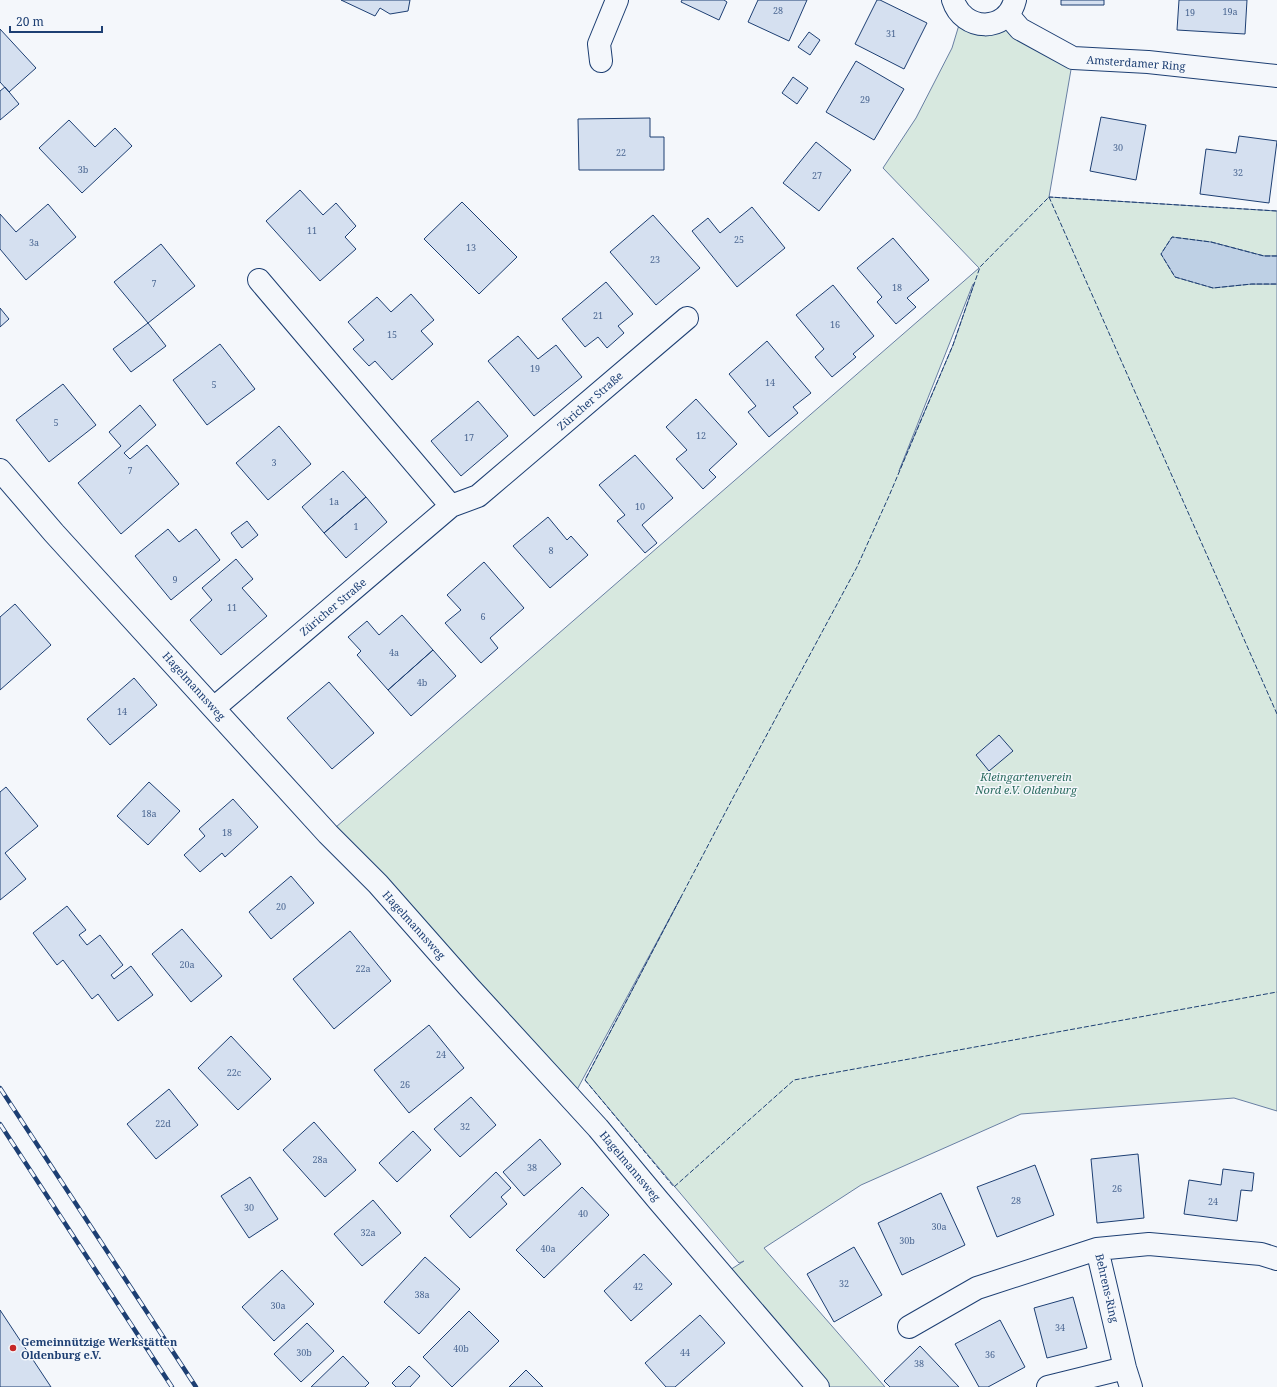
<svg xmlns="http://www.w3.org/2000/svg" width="1277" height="1387" font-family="'Noto Serif',serif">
<rect width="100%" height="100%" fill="#f4f7fb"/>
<path fill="#d7e8df" stroke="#687fa3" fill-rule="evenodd" d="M 962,15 L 1000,21 L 1073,58 L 1049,197 L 1277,211 L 1277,256 L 1264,256 L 1211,242 L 1252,284 L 1277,284 L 1277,1111 L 1234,1098 L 1021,1114 L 861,1185 L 764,1248 L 885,1387 L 818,1387 L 722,1275 L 744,1261 L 739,1263 L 585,1080 L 681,897 L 572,1099 L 328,834 L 979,268 L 883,168 L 916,118 L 952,48 ZM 974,284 L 953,345 L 899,471 L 973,284 Z"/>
<path fill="#bed0e5" stroke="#687fa3" d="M 1172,237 L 1211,242 L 1264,256 L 1277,256 L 1277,284 L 1252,284 L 1213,288 L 1175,277 L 1161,254 Z"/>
<path fill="#d5e0f0" stroke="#1d3f73" d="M 341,0 L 410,0 L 408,11 L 390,14 L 380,8 L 375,16 Z
M 682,0 L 724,0 L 727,2 L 719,20 L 681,2 Z
M 758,0 L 807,0 L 789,41 L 748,22 Z
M 877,0 L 880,0 L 927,23 L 904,69 L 855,44 Z
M 1061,0 L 1104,0 L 1104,5 L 1061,5 Z
M 1179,0 L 1247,0 L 1245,34 L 1177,30 Z
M 0,29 L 36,68 L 9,92 L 0,82 Z
M 809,32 L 820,40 L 810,55 L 798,47 Z
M 856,61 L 904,89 L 874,140 L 826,112 Z
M 793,77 L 808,88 L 797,104 L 782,93 Z
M 5,87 L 19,104 L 0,120 L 0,91 Z
M 1101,117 L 1146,125 L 1136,180 L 1090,171 Z
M 650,118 L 650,137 L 664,137 L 664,170 L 579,170 L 578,119 Z
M 69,120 L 95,147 L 115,128 L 132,146 L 82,193 L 39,148 Z
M 1239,136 L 1277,141 L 1269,203 L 1200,194 L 1206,149 L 1236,153 Z
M 816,142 L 851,170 L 819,211 L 783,183 Z
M 300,190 L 323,215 L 336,203 L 356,226 L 345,237 L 356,249 L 320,281 L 266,221 Z
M 462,202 L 517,257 L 479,294 L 424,239 Z
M 48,204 L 76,237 L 26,280 L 0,249 L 0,214 L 16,232 Z
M 752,207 L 785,248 L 737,287 L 692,231 L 708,218 L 720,233 Z
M 653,215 L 700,268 L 656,305 L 610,252 Z
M 893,238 L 929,280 L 907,298 L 916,307 L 896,324 L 877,302 L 882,297 L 857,268 Z
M 161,244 L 195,286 L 148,323 L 114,282 Z
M 606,282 L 633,314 L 618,326 L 624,333 L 607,348 L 598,337 L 585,347 L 562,319 Z
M 833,285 L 874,336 L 853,354 L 856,357 L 832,377 L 815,357 L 824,349 L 796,315 Z
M 411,294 L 434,320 L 421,331 L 433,344 L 392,380 L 375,361 L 369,366 L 353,349 L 364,340 L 348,322 L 377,297 L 391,312 Z
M 0,308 L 9,319 L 0,327 Z
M 148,323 L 166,346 L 131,372 L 113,349 Z
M 518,336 L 538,359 L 556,345 L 582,377 L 534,416 L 488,361 Z
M 767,341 L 811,393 L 793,407 L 798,413 L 769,437 L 748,412 L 756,406 L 729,374 Z
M 220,344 L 255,389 L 207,425 L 173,380 Z
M 63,384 L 96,425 L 49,462 L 16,420 Z
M 696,399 L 737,444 L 709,470 L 716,477 L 703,489 L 676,459 L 687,450 L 666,427 Z
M 478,401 L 508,436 L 461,476 L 431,441 Z
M 140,405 L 156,425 L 124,453 L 130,459 L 147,445 L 179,484 L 121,534 L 78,483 L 121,446 L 109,432 Z
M 279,426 L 311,464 L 268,500 L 236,463 Z
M 635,455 L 673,498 L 642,525 L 657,543 L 645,553 L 617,521 L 625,515 L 599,485 Z
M 343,471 L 366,497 L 324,533 L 302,507 Z
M 366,497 L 387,522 L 346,558 L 324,533 Z
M 548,517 L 567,540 L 571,536 L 588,555 L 550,588 L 513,546 Z
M 247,521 L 258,535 L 242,548 L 231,533 Z
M 168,529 L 179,542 L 196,529 L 220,560 L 171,600 L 135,556 Z
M 236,559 L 253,579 L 242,588 L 267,616 L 221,655 L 190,620 L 212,600 L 202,588 Z
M 484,562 L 524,608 L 490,638 L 498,648 L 481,663 L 445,623 L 461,610 L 447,595 Z
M 15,604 L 51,645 L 0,690 L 0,617 Z
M 402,615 L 433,650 L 388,690 L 357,655 L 361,651 L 348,637 L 367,621 L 379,635 Z
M 433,650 L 456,676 L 411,716 L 388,690 Z
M 134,678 L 157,705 L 110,745 L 87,719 Z
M 329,682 L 374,733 L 332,769 L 287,718 Z
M 999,735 L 1013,751 L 989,771 L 976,755 Z
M 149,782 L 180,811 L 148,845 L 117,816 Z
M 6,787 L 38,826 L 5,853 L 26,879 L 0,900 L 0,792 Z
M 233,799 L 258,827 L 225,857 L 222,853 L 200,872 L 184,855 L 205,836 L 199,829 Z
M 291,876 L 314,903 L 271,939 L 249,912 Z
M 67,906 L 86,930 L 79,935 L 87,945 L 100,935 L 123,965 L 111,975 L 114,979 L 131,966 L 153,995 L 118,1021 L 98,994 L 92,999 L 63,960 L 57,965 L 33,933 Z
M 182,929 L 222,976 L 191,1002 L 152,954 Z
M 350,931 L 391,981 L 334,1029 L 293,979 Z
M 429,1025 L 464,1068 L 409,1113 L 374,1070 Z
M 231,1036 L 271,1079 L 238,1110 L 198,1068 Z
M 169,1089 L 198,1125 L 156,1159 L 127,1124 Z
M 471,1097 L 496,1125 L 460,1157 L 434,1129 Z
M 314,1122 L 356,1170 L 325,1197 L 283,1150 Z
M 413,1131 L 431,1150 L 397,1182 L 379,1163 Z
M 540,1139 L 561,1164 L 524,1196 L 503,1172 Z
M 1138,1154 L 1144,1218 L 1097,1223 L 1091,1159 Z
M 1035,1165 L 1054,1215 L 997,1237 L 977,1187 Z
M 1223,1169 L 1254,1173 L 1252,1191 L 1241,1190 L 1237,1221 L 1184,1214 L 1189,1180 L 1221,1185 Z
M 496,1172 L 511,1188 L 501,1197 L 507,1204 L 470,1238 L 450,1216 Z
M 250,1177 L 278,1219 L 249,1238 L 221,1196 Z
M 582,1187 L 609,1215 L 544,1278 L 516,1250 Z
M 941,1193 L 965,1245 L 902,1275 L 878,1223 Z
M 373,1200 L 401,1233 L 362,1266 L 334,1234 Z
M 854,1247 L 882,1295 L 834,1322 L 807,1274 Z
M 644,1254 L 672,1284 L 631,1321 L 604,1291 Z
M 425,1257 L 460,1289 L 419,1334 L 384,1302 Z
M 282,1270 L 314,1304 L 274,1341 L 242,1307 Z
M 1073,1297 L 1087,1348 L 1047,1358 L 1034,1308 Z
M 0,1310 L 51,1387 L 0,1387 Z
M 469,1311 L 499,1341 L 452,1387 L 423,1357 Z
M 700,1315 L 725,1343 L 675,1387 L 666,1387 L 645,1363 Z
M 1000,1320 L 1025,1367 L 988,1387 L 979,1387 L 955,1344 Z
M 307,1323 L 334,1351 L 301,1382 L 274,1354 Z
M 920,1346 L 959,1387 L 890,1387 L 884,1381 Z
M 343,1356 L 369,1383 L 365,1387 L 311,1387 Z
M 409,1366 L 420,1376 L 410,1387 L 396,1387 L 392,1383 Z
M 526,1370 L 543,1387 L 509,1387 Z"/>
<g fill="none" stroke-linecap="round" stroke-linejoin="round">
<g stroke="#1d3f73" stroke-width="24">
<path id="minor" d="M 953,0 C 963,32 1007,33 1015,0
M 1008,15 L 1020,29 L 1073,58 L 1148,62 L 1277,76
M 601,61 L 599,44 L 617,0
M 259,280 L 451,506
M 0,470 L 54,533 L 328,834 L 378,884 L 468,986 L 598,1128 L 658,1200 L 818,1387
M 214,708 L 451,506 L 478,496 L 687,318
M 909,1327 L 977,1288 L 1097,1249
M 1048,1387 L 1125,1368
M 1131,1387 L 1125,1368 L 1097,1249 L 1149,1244 L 1261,1254 L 1277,1259"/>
</g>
<use href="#minor" stroke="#f4f7fb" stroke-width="22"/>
<g stroke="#1d3f73" stroke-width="4.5">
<path id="rail" d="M 0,1088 L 196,1387
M 0,1124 L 172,1387"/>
</g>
<use href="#rail" stroke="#f4f7fb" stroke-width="3" stroke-dasharray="9" stroke-linecap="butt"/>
<path stroke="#1d3f73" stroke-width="1" stroke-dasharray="5 2" stroke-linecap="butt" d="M 1049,198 L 1049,197 L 1277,211
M 1277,256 L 1264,256 L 1211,242 L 1172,237 L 1161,254 L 1175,277 L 1213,288 L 1252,284 L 1277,284
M 1277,714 L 1049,197 L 980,267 L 953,345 L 889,496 L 857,567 L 735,794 L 585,1080 L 674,1187 L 794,1080 L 1277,992"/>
</g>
<circle fill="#c62828" stroke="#f4f7fb" stroke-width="1.5" cx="13" cy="1348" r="4"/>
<g text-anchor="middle" stroke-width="3" stroke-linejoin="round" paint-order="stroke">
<g font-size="9" fill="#4b6792">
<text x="778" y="14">28</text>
<text x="1230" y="15">19a</text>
<text x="1190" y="16">19</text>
<text x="891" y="37">31</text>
<text x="865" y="103">29</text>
<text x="1118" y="151">30</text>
<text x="621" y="156">22</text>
<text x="83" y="173">3b</text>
<text x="1238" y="176">32</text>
<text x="817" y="179">27</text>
<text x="312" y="234">11</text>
<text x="739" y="243">25</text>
<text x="34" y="246">3a</text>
<text x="471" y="251">13</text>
<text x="655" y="263">23</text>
<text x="154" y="287">7</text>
<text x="897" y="291">18</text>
<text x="598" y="319">21</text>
<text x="835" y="328">16</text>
<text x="392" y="338">15</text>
<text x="535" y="372">19</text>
<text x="770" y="386">14</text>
<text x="214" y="388">5</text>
<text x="56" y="426">5</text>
<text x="701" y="439">12</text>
<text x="469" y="441">17</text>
<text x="274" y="466">3</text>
<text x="130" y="474">7</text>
<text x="334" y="505">1a</text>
<text x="640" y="510">10</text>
<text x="356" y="530">1</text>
<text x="551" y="554">8</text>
<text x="175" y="583">9</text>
<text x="232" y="611">11</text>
<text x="483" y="620">6</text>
<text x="394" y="656">4a</text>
<text x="422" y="686">4b</text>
<text x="122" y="715">14</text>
<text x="149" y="817">18a</text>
<text x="227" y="836">18</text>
<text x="281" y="910">20</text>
<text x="187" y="968">20a</text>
<text x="363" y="972">22a</text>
<text x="441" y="1058">24</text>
<text x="234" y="1076">22c</text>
<text x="405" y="1088">26</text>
<text x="163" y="1127">22d</text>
<text x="465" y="1130">32</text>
<text x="320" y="1163">28a</text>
<text x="532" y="1171">38</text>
<text x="1117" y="1192">26</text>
<text x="1016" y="1204">28</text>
<text x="1213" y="1205">24</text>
<text x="249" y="1211">30</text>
<text x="583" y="1217">40</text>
<text x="939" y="1230">30a</text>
<text x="368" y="1236">32a</text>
<text x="907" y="1244">30b</text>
<text x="548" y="1252">40a</text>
<text x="844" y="1287">32</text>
<text x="638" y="1290">42</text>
<text x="422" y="1298">38a</text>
<text x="278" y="1309">30a</text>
<text x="1060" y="1331">34</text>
<text x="461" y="1352">40b</text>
<text x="304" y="1356">30b</text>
<text x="685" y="1356">44</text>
<text x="990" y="1358">36</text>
<text x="919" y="1367">38</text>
</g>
<g font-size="11" fill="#1d3f73" stroke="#f4f7fb">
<text transform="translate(1136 63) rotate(4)" y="4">Amsterdamer Ring</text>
<text transform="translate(590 401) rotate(-41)" y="4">Züricher Straße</text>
<text transform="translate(333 607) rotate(-40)" y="4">Züricher Straße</text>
<text transform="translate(194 686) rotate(48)" y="4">Hagelmannsweg</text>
<text transform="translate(414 925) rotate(48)" y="4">Hagelmannsweg</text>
<text transform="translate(630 1166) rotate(50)" y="4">Hagelmannsweg</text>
<text transform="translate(1107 1288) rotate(77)" y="4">Behrens-Ring</text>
</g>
<g font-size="11" font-style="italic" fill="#2c6c60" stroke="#f4f7fb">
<text x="1026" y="781">Kleingartenverein<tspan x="1026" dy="13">Nord e.V. Oldenburg</tspan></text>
</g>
<g font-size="11" font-weight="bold" fill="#1d3f73" stroke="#f4f7fb" text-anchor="start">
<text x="21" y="1346">Gemeinnützige Werkstätten<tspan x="21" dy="13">Oldenburg e.V.</tspan></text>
</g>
</g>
<path d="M10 26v6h92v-6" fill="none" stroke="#1d3f73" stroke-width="2"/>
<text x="16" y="26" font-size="12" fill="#1d3f73" stroke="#f4f7fb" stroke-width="3" paint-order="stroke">20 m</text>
</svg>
